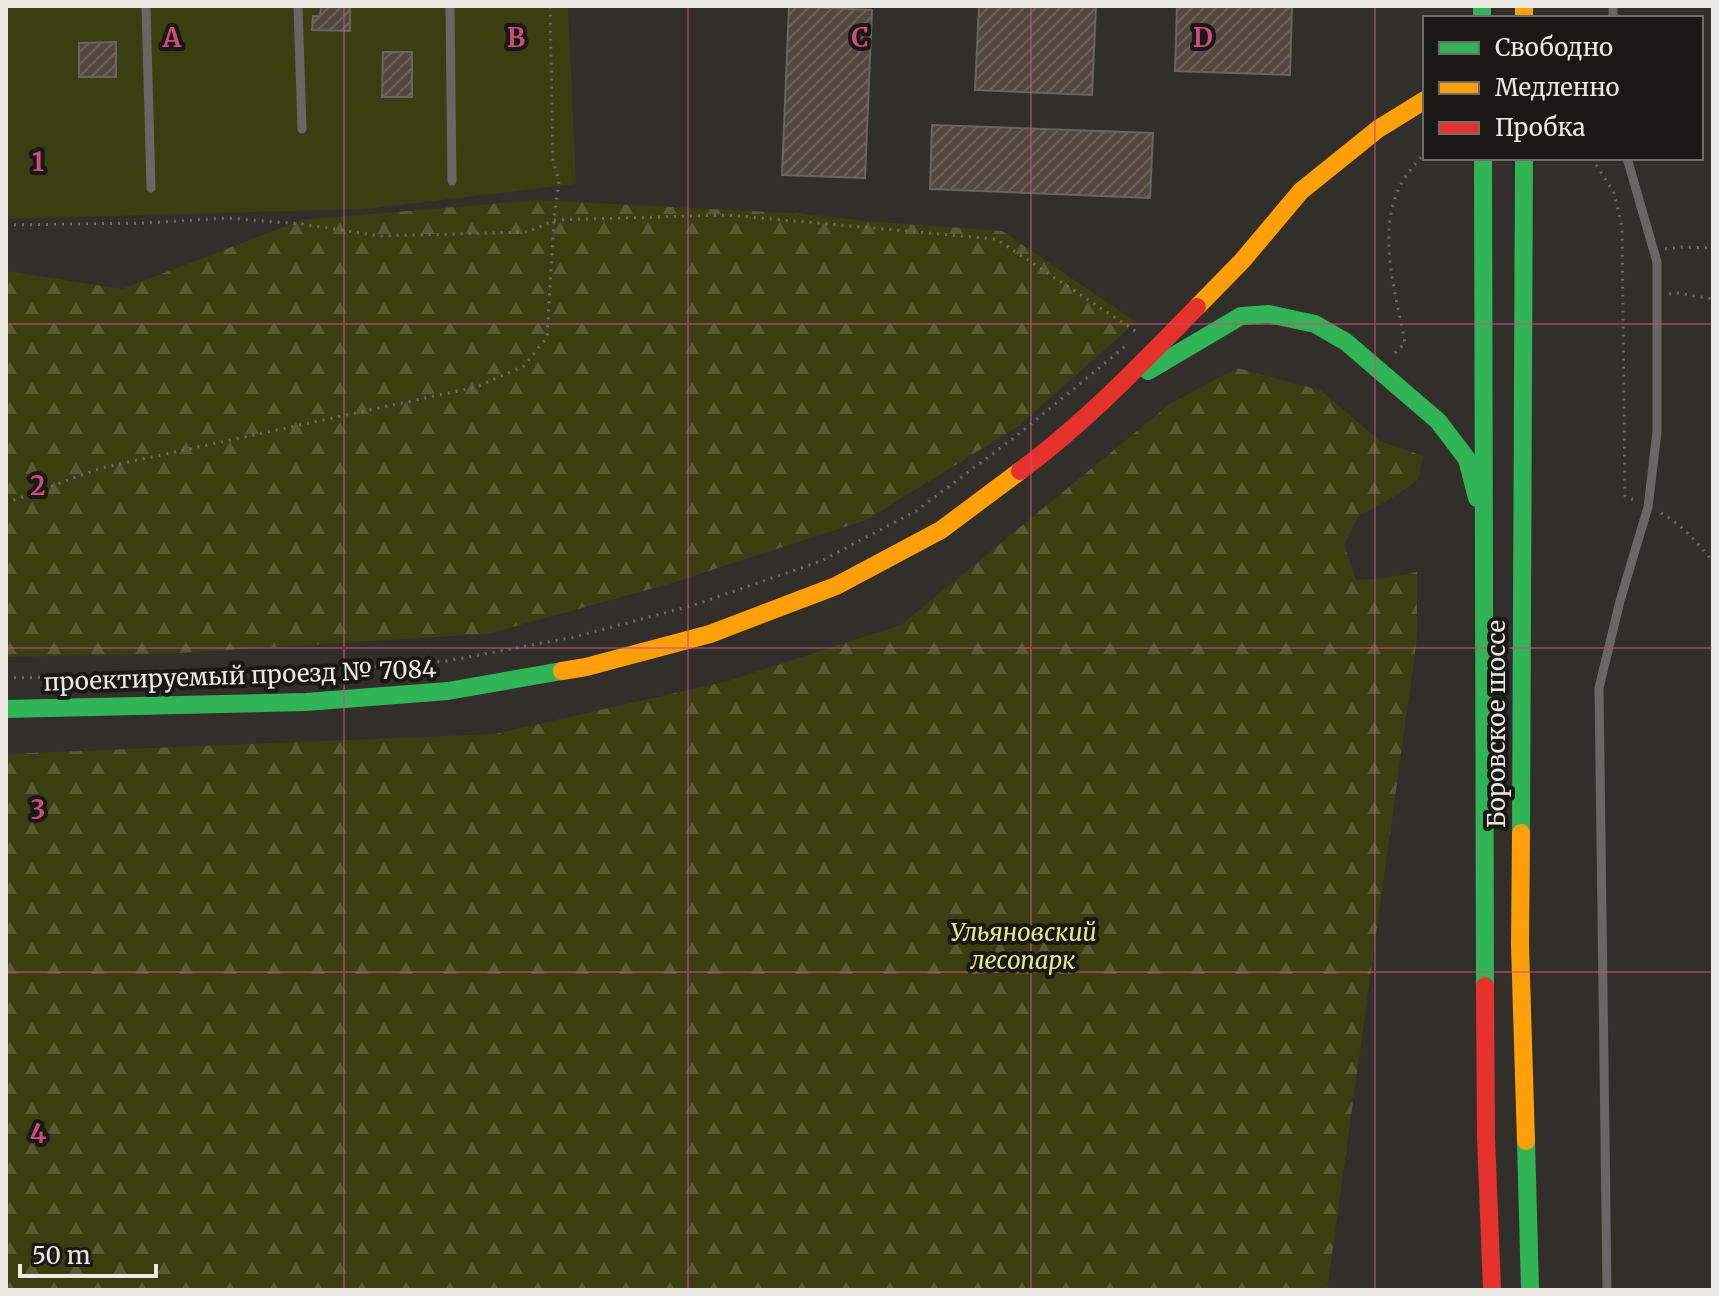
<svg xmlns="http://www.w3.org/2000/svg" width="1719" height="1296" font-family="Merriweather,serif">
<defs>
<pattern id="forest-firs" width="22" height="20" patternUnits="userSpaceOnUse" patternTransform="scale(2)"><rect width="22" height="20" fill="#3b3e11"/><path d="M5 1l3.5 6h-7zM16 11l3.5 6h-7z" fill="#585a34"/></pattern>
<pattern id="building-hatch" width="6" height="6" patternUnits="userSpaceOnUse" patternTransform="scale(2)"><rect width="6" height="6" fill="#54473f"/><path d="M-1 1l2-2M0 6l6-6M5 7l2-2" fill="none" stroke="#6d625b"/></pattern>
</defs>
<rect width="100%" height="100%" fill="#322f2a"/>
<path fill="url(#forest-firs)" d="M 536,200 L 805,214 L 865,221 L 1002,231 L 1136,322 L 1017,427 L 866,520 L 672,583 L 487,634 L 179,653 L 6,657 L 6,271 L 122,289 L 302,220 Z
M 1237,368 L 1320,390 L 1380,441 L 1423,456 L 1418,480 L 1387,501 L 1358,516 L 1344,545 L 1356,580 L 1386,578 L 1417,572 L 1417,638 L 1327,1290 L 6,1290 L 6,754 L 495,734 L 728,681 L 901,625 L 1170,404 Z"/>
<path fill="#3b3e11" d="M 6,6 L 568,6 L 576,184 L 366,209 L 6,219 Z"/>
<path fill="url(#building-hatch)" stroke="#686461" stroke-width="2" d="M 321,6 L 350,6 L 350,31 L 312,30 L 313,16 L 320,16 Z
M 789,6 L 872,10 L 865,178 L 782,175 Z
M 979,6 L 1096,6 L 1092,95 L 975,90 Z
M 1177,6 L 1292,6 L 1290,75 L 1175,71 Z
M 116,42 L 116,77 L 79,77 L 79,43 Z
M 383,52 L 412,52 L 412,97 L 382,97 Z
M 932,125 L 1153,133 L 1150,198 L 930,189 Z"/>
<g fill="none" stroke-linecap="round" stroke-linejoin="round">
<path stroke="#6d6c6a" stroke-width="3" stroke-dasharray="2 6" stroke-linecap="butt" d="M 1592,158 L 1614,193 L 1622,228 L 1625,496 L 1636,501
M 6,225 L 145,223 L 227,218 L 302,224 L 379,236 L 528,232 L 554,220 L 727,215 L 996,239 L 1140,334
M 1665,249 L 1680,247 L 1713,248
M 1669,294 L 1677,293 L 1713,299
M 1395,353 L 1405,343 C 1396,294 1377,235 1399,188 C 1405,175 1415,164 1425,153
M 6,503 L 101,468 L 476,387 L 524,366 L 547,337 L 554,220 L 559,181 L 553,161 L 550,6
M 1661,513 C 1682,525 1698,543 1713,562
M 6,678 L 303,672 L 447,661 L 574,637 L 691,606 L 821,561 L 916,511 L 1015,437 L 1127,345"/>
<path stroke="#686766" stroke-width="9" d="M 146,6 L 151,188
M 298,6 L 302,129
M 450,6 L 452,181
M 1613,6 L 1613,18
M 1607,1290 L 1599,688 L 1620,601 L 1648,507 L 1657,432 L 1657,262 L 1627,158"/>
<path stroke="#30b455" stroke-width="18" d="M 1482,6 L 1482,18
M 1483,158 L 1485,986
M 1148,371 L 1241,316 L 1269,314 L 1315,324 L 1346,342 L 1438,421 L 1467,459 L 1477,498
M 6,709 L 306,702 L 448,691 L 562,671
M 1521,833 L 1524,158
M 1526,1141 L 1530,1290"/>
<path stroke="#ff9f0a" stroke-width="18" d="M 1524,6 L 1524,18
M 1197,307 L 1242,261 L 1301,191 L 1378,129 L 1425,100
M 562,671 L 586,667 L 710,634 L 836,586 L 941,530 L 1020,471
M 1521,833 L 1520,945 L 1526,1141"/>
<path stroke="#e5322d" stroke-width="18" d="M 1020,471 C 1085,423 1140,365 1197,307
M 1485,986 L 1486,1137 L 1492,1290"/>
</g>
<path fill="none" stroke="#cc4c7d" stroke-width="2" stroke-opacity="0.55" d="M 344,6 L 344,1290M 688,6 L 688,1290M 1031,6 L 1031,1290M 1375,6 L 1375,1290M 6,324 L 1713,324M 6,648 L 1713,648M 6,972 L 1713,972"/>
<g text-anchor="middle" stroke-width="8" stroke-linejoin="round" paint-order="stroke">
<g font-size="24" fill="#ece9e3" stroke="#1a1814">
<text transform="translate(240 676) rotate(-2)" y="8">проектируемый проезд № 7084</text>
<text transform="translate(1497 724) rotate(-90)" y="8">Боровское шоссе</text>
</g>
<g font-size="24" font-style="italic" fill="#e1ec88" stroke="#1a1814">
<text x="1023" y="941">Ульяновский<tspan x="1023" dy="28">лесопарк</tspan></text>
</g>
</g>
<g font-size="26" text-anchor="middle" font-weight="bold" fill="#cc4c7d" stroke="#1a1814" stroke-width="8" stroke-linejoin="round" paint-order="stroke">
<text x="172" y="47">A</text>
<text x="516" y="47">B</text>
<text x="860" y="47">C</text>
<text x="1203" y="47">D</text>
<text x="38" y="171">1</text>
<text x="38" y="495">2</text>
<text x="38" y="819">3</text>
<text x="38" y="1143">4</text>
</g>
<rect width="1719" height="1296" fill="none" stroke="#ece9e3" stroke-width="16"/>
<rect x="1423" y="16" width="280" height="144" fill="#1a1814" stroke="#6e6c67" stroke-width="2"/>
<rect x="1439" y="42" width="40" height="12" fill="#30b455" stroke="#6e6c67" stroke-width="2"/>
<text x="1495" y="56" font-size="24" fill="#ece9e3">Свободно</text>
<rect x="1439" y="82" width="40" height="12" fill="#ff9f0a" stroke="#6e6c67" stroke-width="2"/>
<text x="1495" y="96" font-size="24" fill="#ece9e3">Медленно</text>
<rect x="1439" y="122" width="40" height="12" fill="#e5322d" stroke="#6e6c67" stroke-width="2"/>
<text x="1495" y="136" font-size="24" fill="#ece9e3">Пробка</text>
<path d="M20 1264v12h136v-12" fill="none" stroke="#ece9e3" stroke-width="4"/>
<text x="32" y="1264" font-size="24" fill="#ece9e3" stroke="#1a1814" stroke-width="6" paint-order="stroke">50 m</text>
</svg>
